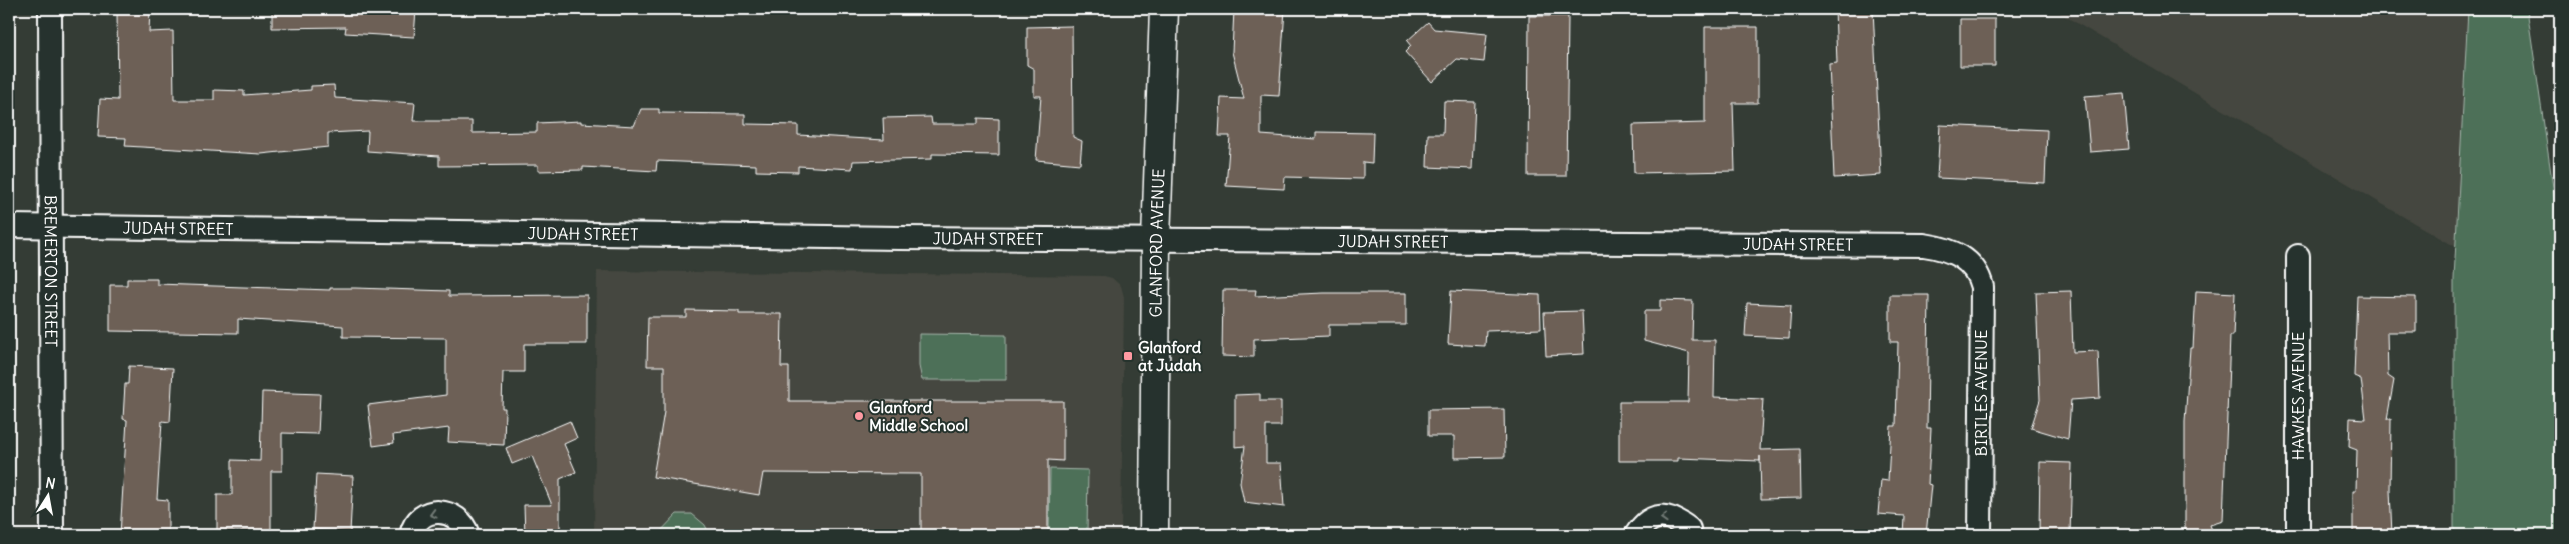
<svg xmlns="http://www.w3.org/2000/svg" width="2569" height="544" font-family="Delius,sans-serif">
<rect width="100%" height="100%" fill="#343c35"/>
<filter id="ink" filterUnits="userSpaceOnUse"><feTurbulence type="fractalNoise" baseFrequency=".02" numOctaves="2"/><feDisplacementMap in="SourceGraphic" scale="10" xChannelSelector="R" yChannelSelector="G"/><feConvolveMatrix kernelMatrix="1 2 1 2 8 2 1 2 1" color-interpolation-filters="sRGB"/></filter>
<g filter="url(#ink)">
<path fill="#45473f" d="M 2053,9 L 2468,9 L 2456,247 L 2414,223 Z
M 597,271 L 1104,276 L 1112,278 L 1121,286 L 1124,297 L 1121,535 L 594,535 Z"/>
<path fill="#4e6f59" stroke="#a6b7ac" d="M 2468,9 L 2527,9 L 2560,235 L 2560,535 L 2454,535 L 2454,279 Z
M 919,334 L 1006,335 L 1006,380 L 922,380 L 919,366 Z
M 1050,469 L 1088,470 L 1087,533 L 1049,532 Z
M 677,514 L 692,514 L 705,525 L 710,535 L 657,535 Z"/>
<path fill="#6d6157" stroke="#fff" d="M 117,9 L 150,9 L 149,32 L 173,31 L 174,100 L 214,100 L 214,90 L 244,91 L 244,95 L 311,90 L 311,86 L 334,85 L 335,98 L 415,103 L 413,121 L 472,121 L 472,133 L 537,132 L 537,123 L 581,121 L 581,123 L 634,126 L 641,109 L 659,109 L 659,113 L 745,114 L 745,124 L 798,125 L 798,135 L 884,140 L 883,118 L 931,117 L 932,124 L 978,124 L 978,118 L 999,119 L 999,155 L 932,154 L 932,159 L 853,161 L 852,169 L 798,166 L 798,172 L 756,171 L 756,165 L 657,161 L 656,171 L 583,167 L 583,170 L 538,171 L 538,165 L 439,166 L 439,156 L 367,151 L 368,131 L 328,133 L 328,147 L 261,154 L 125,146 L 126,138 L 98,137 L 100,99 L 118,100 Z
M 272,9 L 416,9 L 414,37 L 345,33 L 346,27 L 272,28 Z
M 1234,9 L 1285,9 L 1279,96 L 1261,95 L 1261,135 L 1316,139 L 1316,132 L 1373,133 L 1372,163 L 1363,162 L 1363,179 L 1285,177 L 1284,189 L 1226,186 L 1230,136 L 1219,136 L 1221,98 L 1244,99 L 1232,52 Z
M 1835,9 L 1873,9 L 1881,175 L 1834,178 L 1829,64 L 1837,63 Z
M 1529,16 L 1568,16 L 1566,176 L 1528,176 Z
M 1960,19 L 1995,19 L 1995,66 L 1960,66 Z
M 1428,22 L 1434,29 L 1487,34 L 1484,62 L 1457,59 L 1432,82 L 1405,52 L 1411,46 L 1407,41 Z
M 1072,26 L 1073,137 L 1082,141 L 1080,164 L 1036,160 L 1041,96 L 1034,96 L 1034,69 L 1027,65 L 1027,27 Z
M 1705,27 L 1758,27 L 1758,103 L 1733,103 L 1735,171 L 1634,173 L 1633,125 L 1705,123 Z
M 2124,93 L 2129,149 L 2090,152 L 2085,96 Z
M 1444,101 L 1475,102 L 1472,169 L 1427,167 L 1428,134 L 1443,134 Z
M 1940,125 L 2047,130 L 2045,183 L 1937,178 Z
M 127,279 L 157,279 L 157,284 L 330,290 L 330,288 L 355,288 L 449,291 L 449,296 L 587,295 L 587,344 L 524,344 L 524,372 L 503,372 L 502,408 L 505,408 L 504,445 L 448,442 L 449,428 L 393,435 L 394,443 L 373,446 L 368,405 L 446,395 L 446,338 L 343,337 L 343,326 L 238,319 L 238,333 L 110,331 L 110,285 L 127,285 Z
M 1223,290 L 1256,290 L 1255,296 L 1324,293 L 1406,293 L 1406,325 L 1329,325 L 1329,336 L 1254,339 L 1254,357 L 1222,356 Z
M 1451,291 L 1540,295 L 1541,329 L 1486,331 L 1485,346 L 1448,344 Z
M 2071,291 L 2073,352 L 2098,351 L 2100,398 L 2071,400 L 2068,439 L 2031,428 L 2040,400 L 2036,292 Z
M 2196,291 L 2235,293 L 2233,336 L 2230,336 L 2223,521 L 2210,525 L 2214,535 L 2185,535 L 2185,422 L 2190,348 L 2193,348 Z
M 1890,295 L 1929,295 L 1927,428 L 1931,428 L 1928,484 L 1931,485 L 1926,535 L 1903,535 L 1904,516 L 1878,514 L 1881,480 L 1888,481 L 1891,426 L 1896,426 L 1898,342 L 1890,342 Z
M 2357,296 L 2416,297 L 2416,332 L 2387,332 L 2388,376 L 2394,380 L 2387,419 L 2391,419 L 2390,490 L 2392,535 L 2353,535 L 2353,491 L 2356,491 L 2357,450 L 2349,447 L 2350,418 L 2366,419 L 2361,379 L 2354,376 Z
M 1660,300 L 1693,301 L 1692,340 L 1715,340 L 1714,397 L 1763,399 L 1760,450 L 1800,449 L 1801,498 L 1761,499 L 1760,456 L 1760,461 L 1678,458 L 1678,461 L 1619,461 L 1619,402 L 1688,402 L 1689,353 L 1644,341 L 1644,311 L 1660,311 Z
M 1747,303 L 1791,305 L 1789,338 L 1745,336 Z
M 686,310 L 739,311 L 739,314 L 782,314 L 781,367 L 789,367 L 789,401 L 1063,401 L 1063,461 L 1048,460 L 1048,535 L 921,535 L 921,474 L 763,473 L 759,495 L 653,477 L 664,412 L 664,366 L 647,366 L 648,317 L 686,317 Z
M 1582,311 L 1584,354 L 1546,356 L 1544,312 Z
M 129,366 L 173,368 L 170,422 L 162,421 L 157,499 L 168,500 L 168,535 L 120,535 L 127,420 L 123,419 L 125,384 L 128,384 Z
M 262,392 L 320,394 L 318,434 L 282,433 L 282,471 L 271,471 L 271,531 L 217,531 L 217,495 L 232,495 L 232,460 L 260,461 Z
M 1260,394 L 1260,401 L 1281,401 L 1281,426 L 1266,426 L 1266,463 L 1281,463 L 1284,507 L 1244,502 L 1240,483 L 1245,446 L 1235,447 L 1235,395 Z
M 1504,409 L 1505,457 L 1454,458 L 1454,436 L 1428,436 L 1428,410 Z
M 570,421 L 577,438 L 564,444 L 576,472 L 560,479 L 560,535 L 525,535 L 524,505 L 552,505 L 532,456 L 512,464 L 506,448 Z
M 2040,462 L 2072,463 L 2070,535 L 2039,535 Z
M 316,474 L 353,476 L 350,532 L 313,529 Z"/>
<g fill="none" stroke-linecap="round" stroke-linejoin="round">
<g stroke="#fff" stroke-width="26">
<g id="minor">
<path id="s1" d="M 50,9 L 52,535"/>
<path id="s2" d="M 9,226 L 899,238 L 1924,245 C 1951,249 1975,258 1982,287 L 1980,535"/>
<path d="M 411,535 C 418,503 459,506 468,535"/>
<path d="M 1636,535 C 1652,510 1668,513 1689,529 L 1690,535"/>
<path d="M 2298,535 L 2298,256"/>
</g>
</g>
<g stroke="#fff" stroke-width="31">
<g id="secondary">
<path id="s3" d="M 1154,535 L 1156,240 L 1164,9"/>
</g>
</g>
<use href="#minor" stroke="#26332d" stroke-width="22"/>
<use href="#secondary" stroke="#26332d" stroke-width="28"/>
</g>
<defs><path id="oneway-chevron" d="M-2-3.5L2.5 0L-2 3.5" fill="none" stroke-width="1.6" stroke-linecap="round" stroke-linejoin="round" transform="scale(1.25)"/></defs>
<g stroke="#727a76">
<use href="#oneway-chevron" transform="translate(433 514) rotate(165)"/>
<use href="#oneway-chevron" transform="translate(1664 518) rotate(178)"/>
</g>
</g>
<g fill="#ff9aa2" stroke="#26332d" stroke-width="2">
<rect x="1123" y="351" width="10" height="10" rx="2.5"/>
<circle cx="859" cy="416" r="5"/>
</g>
<g text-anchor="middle" stroke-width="4" stroke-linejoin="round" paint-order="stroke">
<g font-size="16" fill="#fff" stroke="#26332d">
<text dy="6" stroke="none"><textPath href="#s2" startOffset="169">JUDAH STREET</textPath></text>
<text dy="6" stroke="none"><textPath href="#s2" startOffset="574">JUDAH STREET</textPath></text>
<text dy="6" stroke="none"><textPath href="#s2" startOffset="979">JUDAH STREET</textPath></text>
<text dy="6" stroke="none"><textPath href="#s3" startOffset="292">GLANFORD AVENUE</textPath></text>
<text dy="6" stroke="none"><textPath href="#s2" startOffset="1384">JUDAH STREET</textPath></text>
<text dy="6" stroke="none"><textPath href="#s2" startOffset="1789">JUDAH STREET</textPath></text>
<text dy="6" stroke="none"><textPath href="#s1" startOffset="262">BREMERTON STREET</textPath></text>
<text transform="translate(1981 393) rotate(-90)" y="6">BIRTLES AVENUE</text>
<text transform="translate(2298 396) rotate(-90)" y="6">HAWKES AVENUE</text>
</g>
<g font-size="16" font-weight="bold" fill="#fff" stroke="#26332d" text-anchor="start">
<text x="1138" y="353">Glanford<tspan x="1138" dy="18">at Judah</tspan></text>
<text x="869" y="413">Glanford<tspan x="869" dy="18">Middle School</tspan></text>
</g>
</g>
<rect width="2569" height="544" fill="none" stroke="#26332d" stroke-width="30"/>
<rect x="15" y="15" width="2539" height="514" fill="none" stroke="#fff" stroke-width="2" filter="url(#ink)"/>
<g transform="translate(48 496) rotate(11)" stroke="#26332d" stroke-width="4" paint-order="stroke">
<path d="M0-4L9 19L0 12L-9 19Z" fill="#ffffff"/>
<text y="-8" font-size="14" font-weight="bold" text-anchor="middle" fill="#ffffff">N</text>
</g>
</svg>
